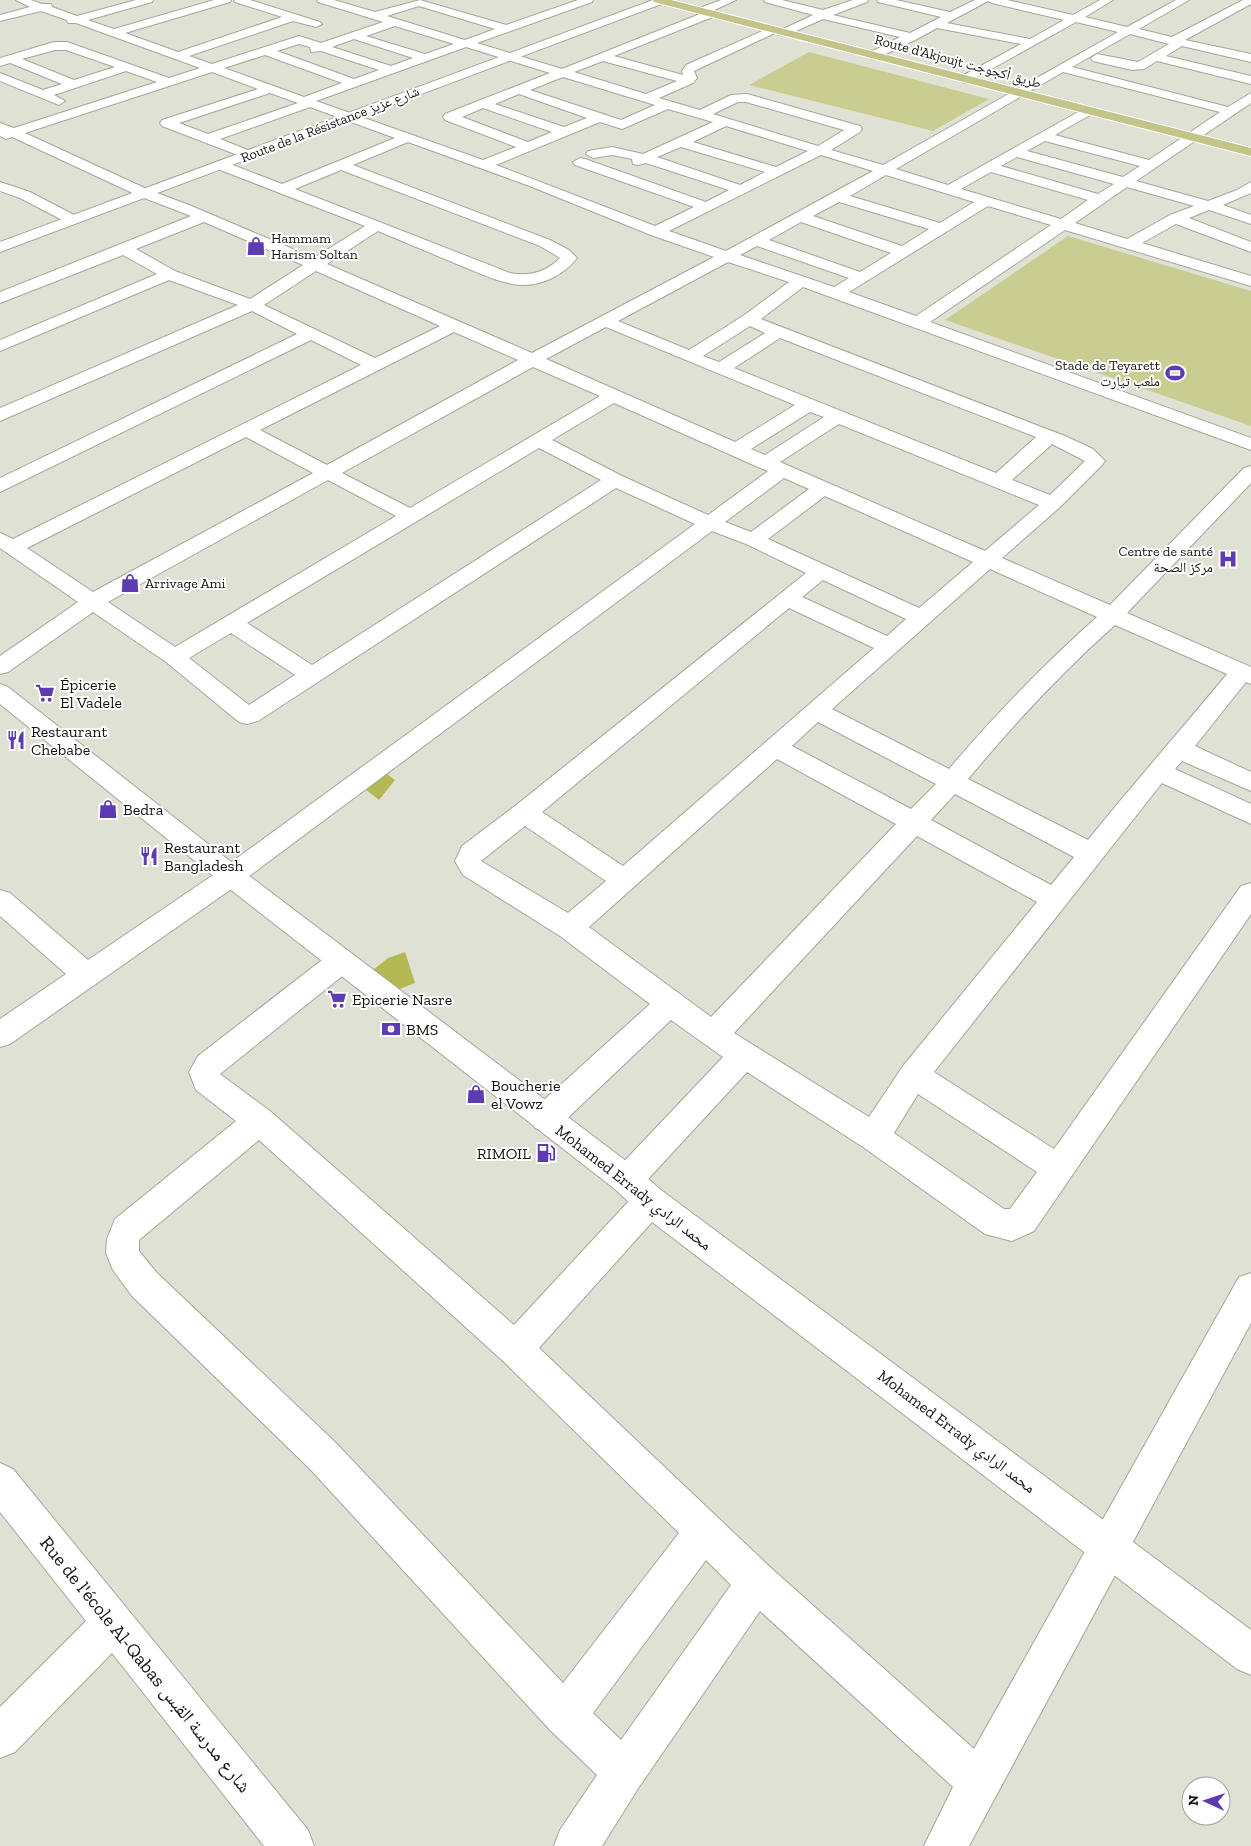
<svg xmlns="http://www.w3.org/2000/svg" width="1251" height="1846" font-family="'Zilla Slab','Noto Naskh Arabic',serif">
<rect width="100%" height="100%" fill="#e0e1d5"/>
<path fill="#c9cd91" d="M 809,52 L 989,99 L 933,131 L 749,85 Z
M 1068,236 L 1251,291 L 1251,426 L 945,320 Z"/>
<path fill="#b5b953" d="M 378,767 L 395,780 L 379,800 L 361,786 Z
M 405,952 L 415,983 L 389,993 L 368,974 L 388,958 Z"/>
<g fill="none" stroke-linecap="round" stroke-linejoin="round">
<g stroke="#a5a69b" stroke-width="2">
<path id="minor" d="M 16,0 L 31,0 L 42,4 L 51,4 L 52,7 L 77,16 L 136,0 L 153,0 L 152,2 L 88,20 L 114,29 L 214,0 L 231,0 L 230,2 L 125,33 L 178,52 L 282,17 L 235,2 L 234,0 L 250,0 L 320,22 L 322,24 L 316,27 L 293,21 L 189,56 L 212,64 L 299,36 L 321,43 L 383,22 L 318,2 L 317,0 L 334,0 L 375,12 L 420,0 L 506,25 L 578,0 L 593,0 L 592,2 L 477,43 L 562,69 L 700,14 L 695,11 L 697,9 L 721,0 L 736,0 L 712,11 L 717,14 L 715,16 L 614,56 L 683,75 L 682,71 L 686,65 L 769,28 L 777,28 L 779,30 L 777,32 L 694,71 L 697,78 L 693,83 L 659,98 L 700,110 L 731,95 L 747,94 L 860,126 L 862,129 L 860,132 L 831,150 L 883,165 L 1118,32 L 1076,22 L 966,83 L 962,82 L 960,79 L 962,76 L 1021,44 L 937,28 L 917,39 L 875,59 L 871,58 L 869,55 L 871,52 L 900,37 L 823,19 L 787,35 L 779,35 L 777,33 L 779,31 L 813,15 L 765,2 L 764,0 L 782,0 L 823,10 L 853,0 L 868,0 L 867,2 L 833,15 L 910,33 L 941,17 L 878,2 L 877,0 L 896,0 L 950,12 L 975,0 L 1007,0 L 1073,15 L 1100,0 L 1113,0 L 1085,17 L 1127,27 L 1176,0 L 1189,0 L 1139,29 L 1172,37 L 1243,0 L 1251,0 L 1251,4 L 1185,40 L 1251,54 L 1251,62 L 1182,46 L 1166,56 L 1251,76 L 1251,84 L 1157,61 L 1144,69 L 1132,70 L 1093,61 L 1091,58 L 1097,54 L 1138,62 L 1169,44 L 1130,34 L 1072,67 L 1228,107 L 1251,93 L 1251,103 L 1136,181 L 1208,201 L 1237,190 L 1251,182 L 1251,193 L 1223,205 L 1251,215 L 1251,224 L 1209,210 L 1189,218 L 1251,242 L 1251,252 L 1176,224 L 1142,243 L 1251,276 L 1251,286 L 1065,230 L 930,322 L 1251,438 L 1251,450 L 803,287 L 761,319 L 1065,436 L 1093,449 L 1105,461 L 1102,465 L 1060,507 L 1002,558 L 1110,605 L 1244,468 L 1251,466 L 1251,483 L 1127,613 L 1251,667 L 1251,684 L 1246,682 L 1195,746 L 1251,772 L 1251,791 L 1182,761 L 1175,769 L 1251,804 L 1251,824 L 1162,783 L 934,1072 L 1054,1149 L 1241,886 L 1251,883 L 1251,914 L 1034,1231 L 1012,1241 L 985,1234 L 863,1147 L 747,1072 L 638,1190 L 627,1195 L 616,1190 L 611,1180 L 616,1170 L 723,1057 L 671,1020 L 557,1128 L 546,1132 L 535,1128 L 531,1118 L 535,1108 L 650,1004 L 560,936 L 463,875 L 455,861 L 462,846 L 515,806 L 806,573 L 746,544 L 712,531 L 240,883 L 10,1044 L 0,1047 L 0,1019 L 66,974 L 0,916 L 0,890 L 10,893 L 88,960 L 222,869 L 695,524 L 616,488 L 258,721 L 247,724 L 239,722 L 166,662 L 93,612 L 8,672 L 0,674 L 0,656 L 78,602 L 0,548 L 0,533 L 13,539 L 361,365 L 311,340 L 0,492 L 0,478 L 297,334 L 252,311 L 0,421 L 0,408 L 238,305 L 169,280 L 0,351 L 0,340 L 157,274 L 123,255 L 0,303 L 0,292 L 191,216 L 139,196 L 12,137 L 6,139 L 0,136 L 0,123 L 14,128 L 157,82 L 126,71 L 54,95 L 65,101 L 59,105 L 0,81 L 0,73 L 43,90 L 62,84 L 10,63 L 0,66 L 0,58 L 54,42 L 67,42 L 169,78 L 200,68 L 76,23 L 68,23 L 67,20 L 41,11 L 0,21 L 0,15 L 30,7 ZM 988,1 L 992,3 L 1064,20 L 1030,39 L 947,23 ZM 419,6 L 495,29 L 465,40 L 387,16 ZM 395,26 L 454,44 L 425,54 L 366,36 ZM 354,39 L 413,58 L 391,66 L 332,47 ZM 299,44 L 310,47 L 311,52 L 321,51 L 379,70 L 354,79 L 277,51 ZM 466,47 L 550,73 L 445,114 L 443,117 L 445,120 L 516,147 L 483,160 L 316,101 ZM 55,50 L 66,50 L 115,67 L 74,80 L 22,59 ZM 265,55 L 342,83 L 304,97 L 224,68 ZM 603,61 L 677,81 L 646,94 L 574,72 ZM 212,72 L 258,89 L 162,120 L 160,123 L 162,126 L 248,159 L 255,155 L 253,152 L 220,139 L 310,107 L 395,138 L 282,184 L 225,162 L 220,161 L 213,165 L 215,168 L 365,226 L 314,258 L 189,205 L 149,190 L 25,133 ZM 1063,72 L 1220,112 L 1149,160 L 1055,135 L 1092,114 L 1093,111 L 1092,108 L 1087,107 L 948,185 L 896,169 ZM 563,77 L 655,105 L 621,120 L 530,90 ZM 270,93 L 298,103 L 208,134 L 179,123 ZM 519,94 L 587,118 L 564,127 L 495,104 ZM 738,102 L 746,102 L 844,130 L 818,146 L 713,114 ZM 483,108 L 552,132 L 528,142 L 462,117 ZM 668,109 L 713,122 L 643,154 L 612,147 L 588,151 L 586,154 L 593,158 L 612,155 L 632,159 L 633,164 L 638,165 L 646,163 L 729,190 L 706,202 L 585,159 L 580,158 L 573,162 L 575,165 L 694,207 L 655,226 L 496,165 L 600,122 L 622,129 ZM 726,126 L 808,151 L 776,167 L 693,142 ZM 1045,141 L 1140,166 L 1123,177 L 1027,151 ZM 408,142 L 527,185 L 651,235 L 714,257 L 532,353 L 327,264 L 378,231 C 407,243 435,255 464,267 C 483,275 503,284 523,285 C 543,285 565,274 577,258 L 569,250 L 550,240 L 353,165 ZM 681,147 L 765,172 L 740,185 L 657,157 ZM 821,155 L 873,171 L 726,251 L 669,231 ZM 1017,157 L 1114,184 L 1098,194 L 1001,166 ZM 341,170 L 540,246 L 560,258 C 546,272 530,277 510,273 L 295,189 ZM 991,172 L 1088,200 L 1061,219 L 961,189 ZM 886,175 L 974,202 L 940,223 L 850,196 ZM 1127,187 L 1194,206 L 1170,215 L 1127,239 L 1075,223 ZM 839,202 L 929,229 L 902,246 L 813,216 ZM 988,206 L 1051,225 L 916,316 L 849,292 ZM 204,222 L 303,265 L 250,299 L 175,271 L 136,249 ZM 801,222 L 891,253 L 860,272 L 769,240 ZM 757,246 L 849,278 L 834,287 L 740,255 ZM 728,262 L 789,282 L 743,316 L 689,350 L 618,321 ZM 316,271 L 440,326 L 375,358 L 264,305 ZM 750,326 L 765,333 L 719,362 L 703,356 ZM 606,327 L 795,405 L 735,442 L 546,359 ZM 454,332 L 518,360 L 327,465 L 260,430 ZM 780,338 L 1036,437 L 996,473 L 734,368 ZM 533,367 L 600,396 L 410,508 L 342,473 ZM 614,403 L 758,467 L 768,471 L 708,515 L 622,476 L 552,440 ZM 810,412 L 824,417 L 765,455 L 751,449 ZM 839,424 L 1039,505 L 985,551 L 780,462 ZM 246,437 L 313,473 L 93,592 L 27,548 ZM 1052,444 L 1085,461 L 1050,495 L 1012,480 ZM 539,448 L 601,480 L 312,665 L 247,623 ZM 784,478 L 809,489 L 751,532 L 725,522 ZM 328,480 L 396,516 L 175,647 L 108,602 ZM 825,496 L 973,562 L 919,608 L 768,539 ZM 990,569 L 1097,617 C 1044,664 995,715 949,769 L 832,709 ZM 823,580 L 906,619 L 887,636 L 802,597 ZM 789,608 L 874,648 L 623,866 L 542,812 ZM 1115,625 L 1227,674 C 1181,730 1133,784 1088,840 L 968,779 C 1014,724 1062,672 1115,625 ZM 231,633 L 295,675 L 249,705 L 189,658 ZM 818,722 L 936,784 L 911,809 L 792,746 ZM 777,759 L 896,824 L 711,1017 L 589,927 ZM 955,794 L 1074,857 L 1051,885 L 931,820 ZM 525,826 L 606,881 L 568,913 L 481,861 ZM 917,836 L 1037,902 L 903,1066 L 869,1117 L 734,1033 ZM 918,1094 L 1037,1172 L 1010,1209 L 1004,1209 L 894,1133 Z
M 0,182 L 30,192 L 78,217 L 80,220 L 78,223 L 68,223 L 20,198 L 0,191 Z
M 341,950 L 351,953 L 355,961 L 351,969 L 220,1074 L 270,1111 L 514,1325 L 639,1190 L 650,1186 L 661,1190 L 666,1201 L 661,1212 L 539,1348 L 771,1568 L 974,1749 L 1239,1277 L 1251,1273 L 1251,1323 L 969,1846 L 924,1846 L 953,1787 L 760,1611 L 639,1787 L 602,1846 L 554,1846 L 560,1830 L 597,1775 L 550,1730 L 310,1469 L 132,1296 L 113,1270 L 106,1253 L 107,1239 L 115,1219 L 236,1121 L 196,1090 L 189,1072 L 198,1056 L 331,953 ZM 259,1140 L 503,1361 L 679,1533 L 563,1683 L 336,1443 L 156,1272 L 139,1251 L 139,1240 ZM 706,1560 L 731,1585 L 621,1740 L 593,1713 Z
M 0,1463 L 13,1469 L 308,1830 L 314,1846 L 264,1846 L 112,1653 L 15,1752 L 0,1758 L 0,1707 L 86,1621 L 0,1512 Z"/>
</g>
<g stroke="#a5a69b" stroke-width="2">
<path id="tertiary" d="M 653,0 L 665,1 L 664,3 L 0,252 L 0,242 Z
M 0,684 L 8,687 L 240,869 L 638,1170 L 661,1190 L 1251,1630 L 1251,1675 L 1237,1669 L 639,1212 L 616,1190 L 222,883 L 0,704 Z"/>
</g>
<g stroke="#fff" stroke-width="2">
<path id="trunk" d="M 653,0 L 671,0 L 1251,148 L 1251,156 L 654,2 Z"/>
</g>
<use href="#minor" fill="#fff" fill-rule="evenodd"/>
<use href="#tertiary" fill="#fff" fill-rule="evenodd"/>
<use href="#trunk" fill="#c2c488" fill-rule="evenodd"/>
</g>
<defs>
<g id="shop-bare" transform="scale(1.5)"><path d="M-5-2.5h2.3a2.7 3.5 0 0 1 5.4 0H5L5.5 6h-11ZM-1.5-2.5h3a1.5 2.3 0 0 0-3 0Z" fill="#5e3bb3" stroke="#fff" stroke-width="2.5" paint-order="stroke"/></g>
<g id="stadium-bare" transform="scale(1.5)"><path d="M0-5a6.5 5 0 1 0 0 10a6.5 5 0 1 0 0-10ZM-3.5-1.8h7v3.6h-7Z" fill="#5e3bb3" stroke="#fff" stroke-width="2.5" paint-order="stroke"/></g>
<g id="hospital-bare" transform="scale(1.5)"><path d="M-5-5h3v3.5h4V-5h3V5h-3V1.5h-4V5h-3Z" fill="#5e3bb3" stroke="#fff" stroke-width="2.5" paint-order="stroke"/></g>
<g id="supermarket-bare" transform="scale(1.5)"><path d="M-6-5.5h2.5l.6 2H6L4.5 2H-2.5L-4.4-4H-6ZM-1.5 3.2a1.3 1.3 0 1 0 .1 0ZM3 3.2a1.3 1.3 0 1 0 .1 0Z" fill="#5e3bb3" stroke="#fff" stroke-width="2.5" paint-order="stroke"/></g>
<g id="restaurant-bare" transform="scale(1.5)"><path d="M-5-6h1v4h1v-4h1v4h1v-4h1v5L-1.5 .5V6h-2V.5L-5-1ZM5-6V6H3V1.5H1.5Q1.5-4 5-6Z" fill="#5e3bb3" stroke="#fff" stroke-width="2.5" paint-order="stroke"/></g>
<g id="bank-bare" transform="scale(1.5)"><path d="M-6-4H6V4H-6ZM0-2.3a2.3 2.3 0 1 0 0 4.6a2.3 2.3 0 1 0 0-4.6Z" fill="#5e3bb3" stroke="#fff" stroke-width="2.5" paint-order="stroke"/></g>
<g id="fuel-bare" transform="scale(1.5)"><path d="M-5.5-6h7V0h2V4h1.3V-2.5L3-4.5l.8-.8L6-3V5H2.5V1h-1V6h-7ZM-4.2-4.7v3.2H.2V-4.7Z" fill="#5e3bb3" stroke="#fff" stroke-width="2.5" paint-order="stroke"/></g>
</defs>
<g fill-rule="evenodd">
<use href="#shop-bare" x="256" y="246"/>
<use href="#stadium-bare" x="1175" y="373"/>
<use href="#hospital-bare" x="1228" y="559"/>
<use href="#shop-bare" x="130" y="583"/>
<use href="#supermarket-bare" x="45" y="693"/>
<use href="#restaurant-bare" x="16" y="740"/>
<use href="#shop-bare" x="108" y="809"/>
<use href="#restaurant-bare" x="149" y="856"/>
<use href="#supermarket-bare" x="337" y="999"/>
<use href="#bank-bare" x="391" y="1029"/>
<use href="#shop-bare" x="476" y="1094"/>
<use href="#fuel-bare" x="546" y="1153"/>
</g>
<g text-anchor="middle" stroke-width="4" stroke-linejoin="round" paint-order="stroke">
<g font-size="14" fill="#141410" stroke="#fff">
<text transform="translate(958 61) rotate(15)" y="5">Route d'Akjoujt طريق أكجوجت</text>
<text transform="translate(330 124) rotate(-21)" y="5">Route de la Résistance شارع عزيز</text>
</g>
<g font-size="14" fill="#141410" stroke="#fff" text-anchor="start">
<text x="271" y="243">Hammam<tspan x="271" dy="16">Harism Soltan</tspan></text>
<text x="1160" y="370" text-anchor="end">Stade de Teyarett<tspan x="1160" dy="16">ملعب تيارت</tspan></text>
<text x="1213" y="556" text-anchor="end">Centre de santé<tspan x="1213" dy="16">مركز الصحة</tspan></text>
<text x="145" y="588">Arrivage Ami</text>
</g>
<g font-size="16" fill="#141410" stroke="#fff" text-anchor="start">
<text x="60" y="690">Épicerie<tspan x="60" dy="18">El Vadele</tspan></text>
<text x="31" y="737">Restaurant<tspan x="31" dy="18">Chebabe</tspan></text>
<text x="123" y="815">Bedra</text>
<text x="164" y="853">Restaurant<tspan x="164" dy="18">Bangladesh</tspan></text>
<text x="352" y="1005">Epicerie Nasre</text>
<text x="406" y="1035">BMS</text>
<text x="491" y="1091">Boucherie<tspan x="491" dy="18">el Vowz</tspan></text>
<text x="531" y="1159" text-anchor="end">RIMOIL</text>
</g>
<g font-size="16" fill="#141410" stroke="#fff">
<text transform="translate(634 1187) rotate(38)" y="6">Mohamed Errady محمد الرادي</text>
<text transform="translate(957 1431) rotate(37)" y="6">Mohamed Errady محمد الرادي</text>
</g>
<g font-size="19" fill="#141410" stroke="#fff">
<text transform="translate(146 1664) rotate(51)" y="7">Rue de l'école Al-Qabas شارع مدرسة القبس</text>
</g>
</g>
<g transform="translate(1206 1801) rotate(273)"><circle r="24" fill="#ffffff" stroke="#a1a19f"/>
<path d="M0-4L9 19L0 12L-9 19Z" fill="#5e3bb3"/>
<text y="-8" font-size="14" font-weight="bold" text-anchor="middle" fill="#141410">N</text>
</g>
</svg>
